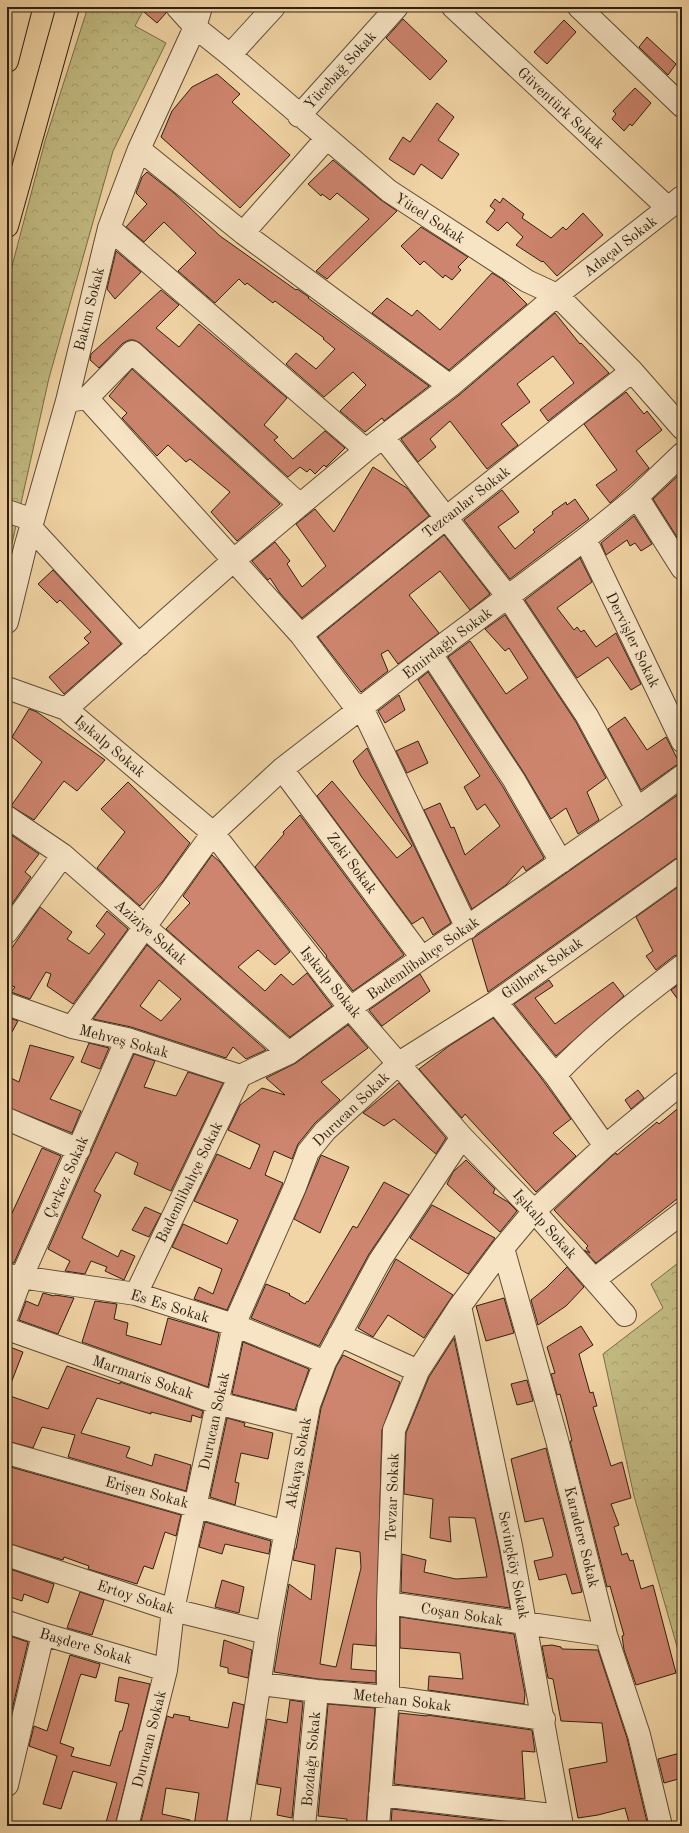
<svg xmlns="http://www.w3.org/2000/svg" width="689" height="1833" font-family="'Old Standard TT',serif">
<defs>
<pattern id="park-crowns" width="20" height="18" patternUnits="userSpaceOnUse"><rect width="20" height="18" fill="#c2bb82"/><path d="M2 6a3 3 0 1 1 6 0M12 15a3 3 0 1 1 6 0" fill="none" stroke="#a7a06f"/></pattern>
</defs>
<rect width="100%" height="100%" fill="#f2d5a6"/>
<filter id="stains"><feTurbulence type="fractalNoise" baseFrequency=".005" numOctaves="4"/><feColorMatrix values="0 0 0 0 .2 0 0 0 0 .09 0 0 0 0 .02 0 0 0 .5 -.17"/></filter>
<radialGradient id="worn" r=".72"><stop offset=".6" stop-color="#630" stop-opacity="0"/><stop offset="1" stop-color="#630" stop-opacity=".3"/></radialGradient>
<path fill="url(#park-crowns)" stroke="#786e4a" d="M 88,7 L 145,7 L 135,26 L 166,43 L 113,151 L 49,378 L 7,566 L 7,285 L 45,141 Z
M 682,1260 L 682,1664 L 634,1496 L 603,1354 L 663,1308 L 651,1284 Z"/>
<path fill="#ce856f" stroke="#2d2011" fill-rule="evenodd" d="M 138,7 L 165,7 L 166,13 L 157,23 Z
M 403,19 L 447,61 L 430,80 L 386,38 Z
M 564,20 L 576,32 L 547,64 L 534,52 Z
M 647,37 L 676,64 L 668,75 L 639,47 Z
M 217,74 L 240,94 L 232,102 L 290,155 L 240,208 L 161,137 L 172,111 L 192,87 Z
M 635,88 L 651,103 L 632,126 L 630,124 L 624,131 L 612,119 L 616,114 L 613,111 Z
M 437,103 L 454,117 L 438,140 L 459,154 L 442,179 L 421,164 L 414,175 L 389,159 L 403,137 L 410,142 Z
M 333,160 L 381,200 L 397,211 L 327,279 L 316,271 L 369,219 L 337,193 L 330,200 L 322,194 L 321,196 L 308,184 Z
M 147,172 L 174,193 L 220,236 L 289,285 L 296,290 L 297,289 L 309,297 L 308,298 L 429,386 L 384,421 L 382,418 L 365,432 L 340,411 L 366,385 L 353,372 L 324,397 L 286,364 L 296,353 L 316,369 L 335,349 L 323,339 L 324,338 L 275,301 L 273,303 L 247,283 L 245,285 L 239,279 L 215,303 L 178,271 L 196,253 L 164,222 L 144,242 L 126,227 L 147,204 L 136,193 L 142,177 Z
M 503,198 L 524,214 L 522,218 L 551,238 L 563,227 L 566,230 L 583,213 L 603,235 L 557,276 L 543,261 L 542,262 L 516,245 L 523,237 L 507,222 L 498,231 L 486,222 L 495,210 L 490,206 L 495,199 L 500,203 Z
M 421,227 L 468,257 L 458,267 L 461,270 L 452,280 L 445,275 L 443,278 L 424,261 L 420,265 L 401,246 Z
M 116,251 L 141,272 L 115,299 L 107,289 Z
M 492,273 L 502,279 L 527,304 L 449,370 L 372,313 L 387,298 L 412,316 L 417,310 L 440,330 Z
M 161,290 L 179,305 L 156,328 L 179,347 L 199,324 L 287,398 L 264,425 L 278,437 L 274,440 L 293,459 L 325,431 L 345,448 L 326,467 L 324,465 L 315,474 L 310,469 L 307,472 L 300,467 L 288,477 L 140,343 L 134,340 L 129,340 L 123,343 L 99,368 L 90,360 L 91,354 Z
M 555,313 L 580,344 L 581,343 L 609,373 L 548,421 L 540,410 L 574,383 L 553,356 L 517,384 L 530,402 L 501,424 L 518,445 L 487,469 L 450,421 L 430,439 L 436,447 L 418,462 L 401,439 L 458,396 Z
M 132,369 L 280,504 L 237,541 L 211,512 L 230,492 L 190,459 L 186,462 L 168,445 L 157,456 L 122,418 L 127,413 L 109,396 Z
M 626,392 L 644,414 L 647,411 L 662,430 L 636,451 L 649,468 L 610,503 L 596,485 L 617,470 L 584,424 Z
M 373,467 L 407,488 L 429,516 L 302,618 L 280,593 L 270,578 L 268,580 L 252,561 L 275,542 L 290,561 L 287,564 L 302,587 L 326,566 L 296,524 L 315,509 L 334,532 Z
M 682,472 L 682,545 L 653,499 Z
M 502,490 L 519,512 L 498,527 L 515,549 L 535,532 L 533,530 L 553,514 L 552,512 L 566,502 L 567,505 L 575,499 L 589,519 L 510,579 L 464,520 Z
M 634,516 L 652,544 L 641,551 L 635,543 L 630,546 L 627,540 L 606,555 L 601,543 Z
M 444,535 L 490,594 L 470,610 L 440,571 L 409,595 L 439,633 L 398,664 L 388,650 L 381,654 L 388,671 L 361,692 L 318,637 Z
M 580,558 L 592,582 L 557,608 L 574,630 L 577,627 L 581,632 L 584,630 L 596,647 L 616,633 L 641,684 L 631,690 L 608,657 L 577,678 L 525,600 Z
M 53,570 L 121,644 L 64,694 L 49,677 L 89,643 L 84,638 L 91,632 L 60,600 L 57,603 L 38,584 Z
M 505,615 L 576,722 L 606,778 L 587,792 L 599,820 L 578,834 L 566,808 L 551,819 L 524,773 L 448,657 L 470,641 L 506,694 L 528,678 L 509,648 L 505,651 L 485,629 Z
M 428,672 L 503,787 L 544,858 L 526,871 L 523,866 L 506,885 L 472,909 L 424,810 L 440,803 L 451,828 L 454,827 L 465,855 L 500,826 L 485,804 L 477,810 L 464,787 L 480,776 L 418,680 Z
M 399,695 L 405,710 L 385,723 L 378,711 Z
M 29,709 L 37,712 L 105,760 L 77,791 L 64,781 L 34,820 L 11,806 L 42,762 L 12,737 Z
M 625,717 L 647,750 L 666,737 L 680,764 L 675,766 L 641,790 L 608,729 Z
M 418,741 L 428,763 L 407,773 L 396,751 Z
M 367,748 L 451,923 L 433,935 L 423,917 L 412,924 L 317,796 L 332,781 L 397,858 L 412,846 L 361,776 L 353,761 Z
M 128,782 L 190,843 L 163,881 L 140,906 L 97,868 L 125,832 L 101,809 Z
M 682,792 L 682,857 L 675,859 L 488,992 L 472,939 Z
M 300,815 L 404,955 L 353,991 L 326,957 L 327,956 L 255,867 L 284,834 L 283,832 Z
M 7,832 L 39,854 L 25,872 L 31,877 L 7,911 Z
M 212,855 L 220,862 L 290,952 L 275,965 L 258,950 L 238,967 L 265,991 L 281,974 L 293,985 L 307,973 L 332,1006 L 290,1037 L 166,929 L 190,903 L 183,896 Z
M 682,884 L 682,954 L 674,956 L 656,970 L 646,956 L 653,951 L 636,917 Z
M 40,907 L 72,932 L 67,939 L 89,954 L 105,934 L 96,926 L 107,911 L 128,929 L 73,1004 L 47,986 L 51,974 L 46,972 L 30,999 L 11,992 L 15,987 L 7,984 L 7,955 Z
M 147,945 L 266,1050 L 246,1059 L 233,1047 L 226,1058 L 131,1027 L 93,1019 ZM 159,980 L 181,999 L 161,1021 L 140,1006 Z
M 420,974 L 430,991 L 382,1026 L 369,1010 Z
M 549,980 L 553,986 L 535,998 L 555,1024 L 613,982 L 624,996 L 556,1056 L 514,1004 Z
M 682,982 L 682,1005 L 671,990 Z
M 7,1017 L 18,1021 L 7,1041 Z
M 493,1018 L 539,1075 L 571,1119 L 553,1133 L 576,1156 L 536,1192 L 465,1114 L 462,1118 L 419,1069 L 449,1046 Z
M 348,1025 L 368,1048 L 321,1082 L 340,1100 L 315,1123 L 298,1144 L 292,1159 L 274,1151 L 265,1175 L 283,1183 L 227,1310 L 194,1299 L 199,1287 L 213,1294 L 222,1269 L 172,1247 L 183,1224 L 227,1244 L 238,1220 L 194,1201 L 217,1154 L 250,1169 L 260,1145 L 228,1130 L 240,1105 L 262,1088 L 285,1095 L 266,1078 L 296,1063 Z
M 89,1043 L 109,1048 L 100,1069 L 81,1062 Z
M 30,1045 L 74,1057 L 50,1099 L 81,1111 L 72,1133 L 7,1107 L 7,1076 L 19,1082 Z
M 134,1054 L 155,1061 L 144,1087 L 176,1096 L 188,1072 L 223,1083 L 171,1191 L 134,1174 L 138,1163 L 116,1152 L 94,1191 L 101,1195 L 82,1238 L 118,1257 L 121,1250 L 135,1256 L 124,1280 L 105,1271 L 107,1267 L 91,1261 L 85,1274 L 65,1271 L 70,1261 L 48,1249 Z
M 399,1083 L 446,1138 L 436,1154 L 394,1119 L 384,1126 L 363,1113 Z
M 638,1090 L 644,1098 L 631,1109 L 625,1100 Z
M 682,1105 L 682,1195 L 596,1263 L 584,1250 L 590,1253 L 586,1248 L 588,1246 L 554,1210 L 613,1155 L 616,1153 L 617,1155 L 657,1122 L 659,1124 Z
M 42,1148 L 61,1156 L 14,1263 L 7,1263 L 7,1224 Z
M 321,1155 L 349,1167 L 320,1233 L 294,1219 Z
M 466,1160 L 495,1189 L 493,1193 L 508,1202 L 517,1211 L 500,1232 L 447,1184 L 453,1172 Z
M 384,1182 L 409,1195 L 369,1254 L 319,1346 L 251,1318 L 266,1284 L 290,1294 L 289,1295 L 305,1304 L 307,1301 L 308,1302 L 353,1226 L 357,1228 Z
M 432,1205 L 495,1238 L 468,1274 L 410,1238 Z
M 145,1207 L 161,1214 L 149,1237 L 132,1230 Z
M 396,1259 L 453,1295 L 424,1338 L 388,1315 L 373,1337 L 358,1328 Z
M 567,1267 L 584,1287 L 566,1306 L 538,1325 L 531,1300 L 546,1288 Z
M 43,1293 L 54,1296 L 55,1295 L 74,1298 L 58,1334 L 19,1320 L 26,1301 L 38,1306 Z
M 504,1298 L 514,1333 L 486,1341 L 476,1306 Z
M 95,1301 L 117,1304 L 114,1319 L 128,1323 L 126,1335 L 161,1345 L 168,1318 L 219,1333 L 208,1387 L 82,1342 Z
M 581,1326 L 593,1345 L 579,1354 L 590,1393 L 593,1392 L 597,1406 L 593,1407 L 611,1466 L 622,1462 L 631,1498 L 611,1504 L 619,1525 L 614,1527 L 622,1555 L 627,1553 L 630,1561 L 633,1560 L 641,1589 L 653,1585 L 676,1673 L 636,1685 L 624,1650 L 622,1636 L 624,1635 L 610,1586 L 607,1587 L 570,1441 L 572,1441 L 566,1416 L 560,1394 L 557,1395 L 551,1374 L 555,1373 L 547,1347 Z
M 454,1338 L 499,1548 L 510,1608 L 401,1592 L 402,1554 L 426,1560 L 424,1572 L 456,1579 L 487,1577 L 475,1518 L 449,1517 L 451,1542 L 430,1538 L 433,1499 L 404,1494 L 406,1433 L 429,1377 Z
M 243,1342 L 309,1369 L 295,1410 L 232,1394 Z
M 7,1346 L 23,1352 L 8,1391 L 7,1391 Z
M 343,1355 L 400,1382 L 382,1430 L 376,1646 L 353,1644 L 351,1669 L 376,1671 L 376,1683 L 318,1679 L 274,1672 L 289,1584 L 311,1600 L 315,1565 L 293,1560 L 295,1549 L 296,1549 L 321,1408 L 336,1367 ZM 336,1548 L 360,1552 L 361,1568 L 336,1667 L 320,1664 Z
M 67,1366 L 120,1384 L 120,1382 L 203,1411 L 201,1418 L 192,1415 L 191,1422 L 151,1412 L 151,1414 L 97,1398 L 81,1433 L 130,1447 L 126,1457 L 152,1466 L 155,1454 L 191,1465 L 186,1491 L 68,1457 L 75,1435 L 42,1427 L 33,1448 L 7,1441 L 7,1395 L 48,1409 Z
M 527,1380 L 533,1401 L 517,1405 L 511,1384 Z
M 227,1418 L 245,1423 L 244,1426 L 273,1433 L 268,1459 L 241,1453 L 235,1482 L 239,1483 L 235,1505 L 210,1497 Z
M 546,1448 L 582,1592 L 572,1594 L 566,1574 L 539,1580 L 534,1561 L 552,1557 L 553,1555 L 543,1518 L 525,1522 L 511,1459 Z
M 7,1466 L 181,1515 L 176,1536 L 165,1532 L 153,1569 L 144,1566 L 137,1584 L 88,1569 L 89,1566 L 64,1557 L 63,1560 L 7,1543 Z
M 205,1522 L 271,1541 L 269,1554 L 225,1544 L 222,1554 L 199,1547 Z
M 7,1568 L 54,1584 L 48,1603 L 24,1594 L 22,1601 L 7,1596 Z
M 222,1580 L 244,1587 L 239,1613 L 215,1607 Z
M 80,1592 L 104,1600 L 92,1635 L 67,1628 Z
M 400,1617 L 514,1634 L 525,1694 L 524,1704 L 428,1690 L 429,1676 L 463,1679 L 460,1653 L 400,1648 Z
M 7,1635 L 28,1642 L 7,1731 Z
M 224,1640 L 252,1650 L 248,1678 L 228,1673 L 228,1668 L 220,1666 Z
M 552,1645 L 561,1647 L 562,1649 L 598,1650 L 627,1738 L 648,1826 L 630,1826 L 625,1808 L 598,1815 L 578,1818 L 569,1769 L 607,1762 L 602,1723 L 561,1721 L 553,1679 L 548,1678 L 542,1646 Z
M 70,1655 L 100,1664 L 96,1678 L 81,1674 L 79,1679 L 60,1743 L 74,1748 L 71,1756 L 110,1766 L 120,1731 L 122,1731 L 129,1704 L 115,1701 L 119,1677 L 150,1684 L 115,1826 L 105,1826 L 117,1783 L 73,1771 L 61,1809 L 43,1804 L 57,1756 L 29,1746 L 34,1726 L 47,1731 Z
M 290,1700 L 303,1702 L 292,1818 L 277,1815 L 281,1788 L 257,1784 L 267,1719 L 287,1723 Z
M 233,1702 L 244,1705 L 226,1826 L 194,1826 L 199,1793 L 166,1788 L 162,1814 L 190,1820 L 190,1826 L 140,1826 L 167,1716 L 173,1718 L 174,1714 L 190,1717 L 189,1720 L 228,1728 Z
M 328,1704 L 375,1708 L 366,1826 L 346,1825 L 347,1819 L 318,1816 Z
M 399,1713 L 427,1716 L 427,1715 L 532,1730 L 535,1752 L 522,1751 L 525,1799 L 394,1784 Z
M 680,1753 L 682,1760 L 682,1778 L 664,1783 L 658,1759 Z
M 392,1809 L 527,1825 L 527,1826 L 391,1826 Z"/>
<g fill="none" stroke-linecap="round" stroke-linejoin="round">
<g stroke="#5e4d36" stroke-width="24">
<path id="minor" d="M 177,7 L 195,27 L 230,55 L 389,191 L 527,281 L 557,295 L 632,371 L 682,428
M 453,7 L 668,208
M 579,7 L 682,106
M 230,55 L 274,7
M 299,116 L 397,7
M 139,149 L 243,233 L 450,386
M 109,228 L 366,450
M 243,233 L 326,139
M 87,398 L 132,352 L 300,505
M 67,401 L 87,398 L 301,635 L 351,701 L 362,708 L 467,928
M 383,437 L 508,597 L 587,716 L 637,809
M 637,497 L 682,568
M 7,511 L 33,520
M 31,528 L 139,645
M 585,539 L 682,741
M 7,622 L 25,548 L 67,401 L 109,228 L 139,149 L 195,27 L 201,7
M 301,635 L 447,517 L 632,371
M 431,654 L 514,780 L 561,862
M 7,688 L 66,709 L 213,833 L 350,1008 L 462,1137 L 534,1211 L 625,1315
M 66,709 L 234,560 L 366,450 L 450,386 L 557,295 L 682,197
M 282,769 L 422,958
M 7,817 L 63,855 L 289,1053
M 7,932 L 63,855
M 496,1002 L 555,1075 L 605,1146
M 7,1004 L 72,1027 L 127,1039 L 240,1076
M 72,1027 L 213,833 L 282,769 L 431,654 L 585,539 L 637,497 L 682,454
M 555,1075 C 594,1034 638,1000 682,966
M 7,1119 L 79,1150
M 503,1248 L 557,1440 L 606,1635 L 639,1735 L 661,1826
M 7,1275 L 136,1294 L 234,1325 L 325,1362
M 595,1279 L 682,1213
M 136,1294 L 240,1076 L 289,1053 L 350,1008 L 637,809 L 682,776
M 460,1306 L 511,1546 L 562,1826
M 7,1316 L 22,1276 L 127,1039
M 7,1329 L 217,1403 L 304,1425
M 339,1335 L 418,1371
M 7,1453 L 286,1532
M 7,1555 L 173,1610 L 267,1633
M 388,1603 L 606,1635
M 7,1622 L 43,1634 L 166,1670
M 261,1684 L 317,1691 L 388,1697 L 544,1719
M 7,1785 L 43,1634
M 380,1795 L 560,1816
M 127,1826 L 166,1670 L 173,1610 L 234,1325 L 295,1187 L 308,1152 L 325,1131 L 399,1063 L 496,1002 L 682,869
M 238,1826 L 267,1633 L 309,1405 L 325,1362 L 380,1260 L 462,1137
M 304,1826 L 317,1691
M 378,1826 L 388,1697 L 388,1603 L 394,1430 L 418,1371 L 460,1306 L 503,1248 L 534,1211 L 605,1146 L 682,1083"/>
</g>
<g stroke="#2d2011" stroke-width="24">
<path id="highway" d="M 7,61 L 21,7
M 7,226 L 68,7"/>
</g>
<use href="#minor" stroke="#f7e4c5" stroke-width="22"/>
<use href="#highway" stroke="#f2d5a6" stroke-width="22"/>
</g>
<g text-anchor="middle" stroke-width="3" stroke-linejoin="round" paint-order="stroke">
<g font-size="15" fill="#2d2011" stroke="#f7e4c5">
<text transform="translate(340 70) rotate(-48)" y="5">Yücebağ Sokak</text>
<text transform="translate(561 108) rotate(43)" y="5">Güventürk Sokak</text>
<text transform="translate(430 218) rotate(33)" y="5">Yücel Sokak</text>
<text transform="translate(620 246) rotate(-38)" y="5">Adaçal Sokak</text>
<text transform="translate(89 309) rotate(-76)" y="5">Bakım Sokak</text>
<text transform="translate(466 502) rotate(-38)" y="5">Tezcanlar Sokak</text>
<text transform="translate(633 640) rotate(64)" y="5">Dervişler Sokak</text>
<text transform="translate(447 643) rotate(-37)" y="5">Emirdağlı Sokak</text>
<text transform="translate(110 746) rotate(40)" y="5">Işıkalp Sokak</text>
<text transform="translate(352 863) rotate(53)" y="5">Zeki Sokak</text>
<text transform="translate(151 932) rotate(41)" y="5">Aziziye Sokak</text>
<text transform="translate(423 958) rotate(-35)" y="5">Bademlibahçe Sokak</text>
<text transform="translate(542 968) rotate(-35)" y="5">Gülberk Sokak</text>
<text transform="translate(331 982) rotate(51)" y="5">Işıkalp Sokak</text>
<text transform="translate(124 1041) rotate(15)" y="5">Mehveş Sokak</text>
<text transform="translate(351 1109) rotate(-44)" y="5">Durucan Sokak</text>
<text transform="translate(66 1177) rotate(-66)" y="5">Çerkez Sokak</text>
<text transform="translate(189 1182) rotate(-64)" y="5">Bademlibahçe Sokak</text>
<text transform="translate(545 1224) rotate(48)" y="5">Işıkalp Sokak</text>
<text transform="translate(170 1306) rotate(17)" y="5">Es Es Sokak</text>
<text transform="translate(143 1377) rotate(19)" y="5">Marmaris Sokak</text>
<text transform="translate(214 1421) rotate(-78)" y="5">Durucan Sokak</text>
<text transform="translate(298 1463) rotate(-80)" y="5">Akkaya Sokak</text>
<text transform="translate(147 1492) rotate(15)" y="5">Erişen Sokak</text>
<text transform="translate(392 1497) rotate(-88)" y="5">Tevzar Sokak</text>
<text transform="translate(582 1537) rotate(76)" y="5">Karadere Sokak</text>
<text transform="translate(514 1565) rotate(79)" y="5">Sevinçköy Sokak</text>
<text transform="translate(136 1597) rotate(18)" y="5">Ertoy Sokak</text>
<text transform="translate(462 1614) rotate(9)" y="5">Coşan Sokak</text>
<text transform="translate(86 1646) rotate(16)" y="5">Başdere Sokak</text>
<text transform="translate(402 1700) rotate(7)" y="5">Metehan Sokak</text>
<text transform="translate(149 1739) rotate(-76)" y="5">Durucan Sokak</text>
<text transform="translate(311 1759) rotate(-85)" y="5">Bozdağı Sokak</text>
</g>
</g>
<rect width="689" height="1833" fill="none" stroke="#f2d5a6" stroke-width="24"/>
<rect x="8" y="8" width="673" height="1817" fill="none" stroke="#2d2011" stroke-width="2"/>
<rect x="12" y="12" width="665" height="1809" fill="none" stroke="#2d2011"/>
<rect width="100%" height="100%" filter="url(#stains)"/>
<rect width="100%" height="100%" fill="url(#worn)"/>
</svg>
